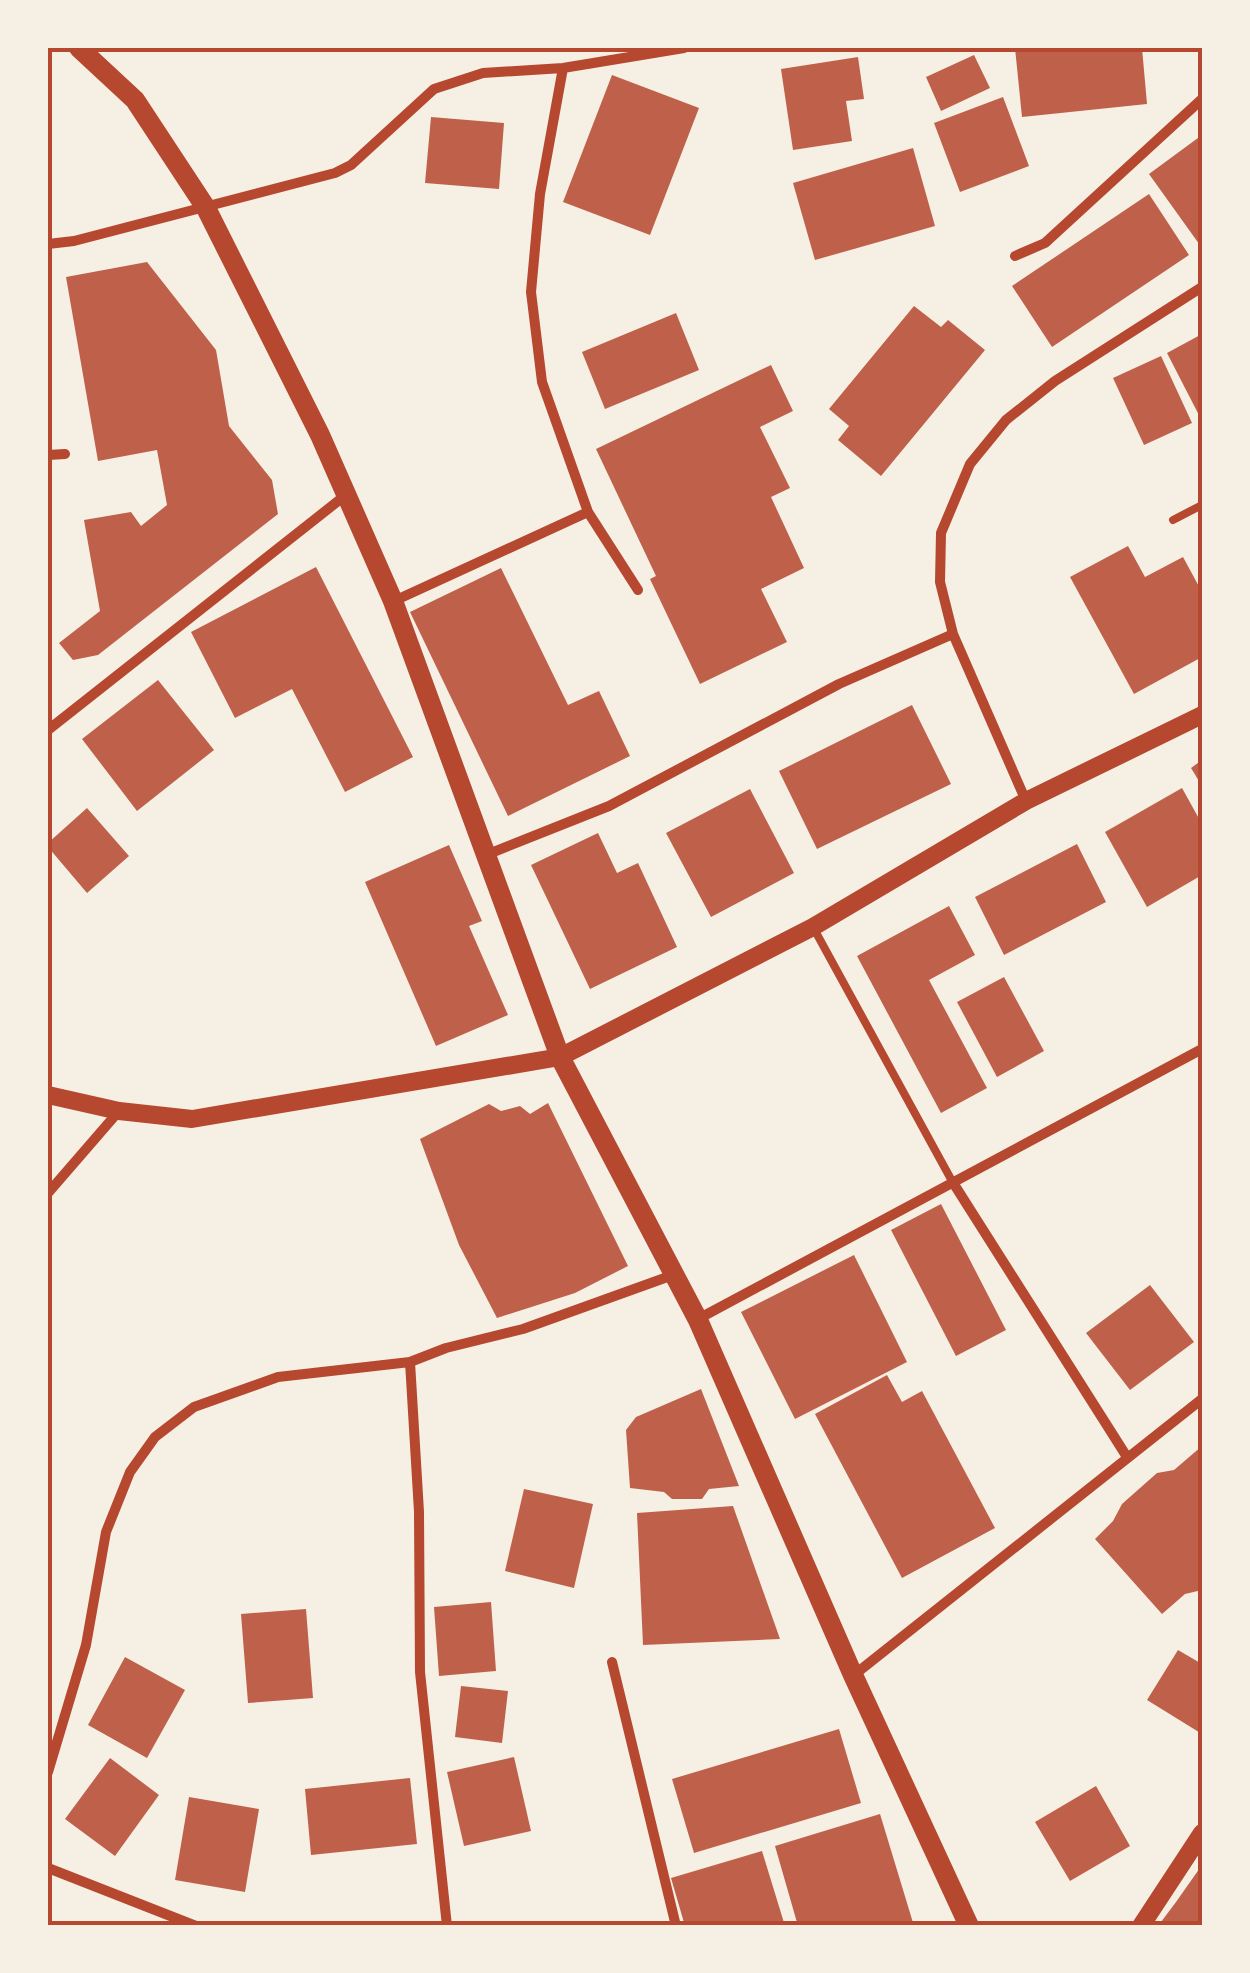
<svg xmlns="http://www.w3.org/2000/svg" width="1250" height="1973" font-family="Helvetica,sans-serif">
<rect width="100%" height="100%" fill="#f6efe4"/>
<path fill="#bf614a" d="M 1015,48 L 1142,48 L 1147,104 L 1022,117 Z
M 974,55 L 990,88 L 941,111 L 926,77 Z
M 858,57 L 864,99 L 846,101 L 852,141 L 793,150 L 781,69 Z
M 612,75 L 699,108 L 650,235 L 563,202 Z
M 1003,97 L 1029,166 L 960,192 L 934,123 Z
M 431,117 L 504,123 L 499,189 L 425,183 Z
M 1202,135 L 1202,248 L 1149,174 Z
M 913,148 L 935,226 L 815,260 L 793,183 Z
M 1149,194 L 1189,255 L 1052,347 L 1012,286 Z
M 147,262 L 216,350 L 229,426 L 272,480 L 278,514 L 98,655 L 73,660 L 59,643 L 100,611 L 84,520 L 131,512 L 141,526 L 167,505 L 157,450 L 98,461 L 66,277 Z
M 914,306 L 941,327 L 948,320 L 985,350 L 881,476 L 838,440 L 849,426 L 829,409 Z
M 676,313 L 699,370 L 605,409 L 582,352 Z
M 1202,334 L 1202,421 L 1167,353 Z
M 1161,356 L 1192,423 L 1144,445 L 1113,378 Z
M 771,365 L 793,411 L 760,427 L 790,488 L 771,497 L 804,568 L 761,589 L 787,642 L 700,684 L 650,579 L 656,576 L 596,449 Z
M 1128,546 L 1145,577 L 1183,557 L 1202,592 L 1202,657 L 1134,694 L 1070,577 Z
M 316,567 L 413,757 L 345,792 L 292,689 L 235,718 L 191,632 Z
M 501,568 L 568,705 L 599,691 L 630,756 L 508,816 L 410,612 Z
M 158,680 L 214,750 L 137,811 L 82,739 Z
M 912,705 L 951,784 L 817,849 L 779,771 Z
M 1202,760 L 1202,786 L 1191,768 Z
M 1182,788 L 1202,824 L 1202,875 L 1147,907 L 1105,832 Z
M 750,789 L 794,873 L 711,917 L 666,833 Z
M 87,808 L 129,856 L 87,893 L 48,847 L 48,843 Z
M 598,833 L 617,873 L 638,863 L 677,947 L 590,989 L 531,865 Z
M 1077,844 L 1106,902 L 1004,955 L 975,897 Z
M 449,845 L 482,921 L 469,926 L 508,1015 L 436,1046 L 365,882 Z
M 949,906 L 975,955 L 929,980 L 987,1088 L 941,1113 L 857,956 Z
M 1004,977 L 1044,1051 L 997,1077 L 957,1002 Z
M 548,1103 L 628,1266 L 575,1293 L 497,1318 L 459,1245 L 420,1139 L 489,1104 L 501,1111 L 520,1106 L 530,1114 Z
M 941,1204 L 1006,1330 L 956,1356 L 891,1230 Z
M 854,1255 L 907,1362 L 795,1419 L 741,1312 Z
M 1150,1285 L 1194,1342 L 1130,1390 L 1086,1333 Z
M 887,1375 L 902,1402 L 922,1391 L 995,1528 L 902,1578 L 815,1414 Z
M 701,1389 L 739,1486 L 709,1489 L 702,1499 L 672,1499 L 664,1492 L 630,1488 L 626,1430 L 636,1417 Z
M 1202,1446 L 1202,1590 L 1185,1594 L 1162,1614 L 1095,1539 L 1113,1521 L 1122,1504 L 1157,1473 L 1174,1470 Z
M 524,1489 L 593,1504 L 574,1588 L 505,1571 Z
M 733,1506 L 780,1639 L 643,1645 L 637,1513 Z
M 491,1602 L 496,1671 L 439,1676 L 434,1607 Z
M 306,1609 L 313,1698 L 248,1703 L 241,1614 Z
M 1178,1650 L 1202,1664 L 1202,1734 L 1147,1700 Z
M 125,1657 L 185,1690 L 147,1758 L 88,1725 Z
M 461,1686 L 508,1691 L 502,1743 L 455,1737 Z
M 839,1729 L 861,1803 L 694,1853 L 672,1779 Z
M 514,1757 L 531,1831 L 464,1846 L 447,1772 Z
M 110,1758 L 159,1795 L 115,1856 L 65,1819 Z
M 410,1778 L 417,1844 L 311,1855 L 305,1789 Z
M 1096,1786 L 1130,1846 L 1070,1881 L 1035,1822 Z
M 189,1797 L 259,1809 L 245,1892 L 175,1880 Z
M 880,1814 L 914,1926 L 798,1926 L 775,1846 Z
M 762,1851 L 785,1926 L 685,1926 L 671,1878 Z
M 1202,1865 L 1202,1926 L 1158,1926 L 1176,1902 Z"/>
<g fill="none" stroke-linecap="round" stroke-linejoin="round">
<path stroke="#b5482f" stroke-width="8" d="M 1173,520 L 1202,505
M 813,927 L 952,1181"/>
<path stroke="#b5482f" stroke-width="10" d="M 563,68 L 540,194 L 531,292 L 542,382 L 588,512 L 638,590
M 48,244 L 74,241 L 335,173 L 351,165 L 434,89 L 483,73 L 563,68 L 684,48
M 1015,256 L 1045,243 L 1202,99
M 48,455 L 65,454
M 394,601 L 588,512
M 48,730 L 347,494
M 1026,801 L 953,634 L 940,582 L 941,533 L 970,464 L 1006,420 L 1055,381 L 1202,287
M 486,855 L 609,806 L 839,684 L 953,634
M 952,1181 L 1127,1457
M 48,1193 L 119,1111
M 698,1319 L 1202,1049
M 410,1362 L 419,1512 L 420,1672 L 447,1926
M 612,1662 L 676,1926
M 854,1675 L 1202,1399
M 48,1772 L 86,1645 L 106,1532 L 130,1472 L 155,1437 L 194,1407 L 278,1377 L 410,1362 L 446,1348 L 523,1329 L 673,1275
M 48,1868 L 196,1926"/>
<path stroke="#b5482f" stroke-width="18" d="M 48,1095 L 119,1111 L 192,1119 L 560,1057 L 813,927 L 1026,801 L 1202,715
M 1141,1926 L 1202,1833"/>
<path stroke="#b5482f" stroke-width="20" d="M 79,48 L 135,100 L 206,208 L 320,435 L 393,601 L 560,1057 L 698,1320 L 853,1675 L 969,1926"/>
</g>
<rect width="1250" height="1973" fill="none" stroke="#f6efe4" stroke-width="100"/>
<rect x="50" y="50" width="1150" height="1873" fill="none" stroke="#b5482f" stroke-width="4"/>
</svg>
